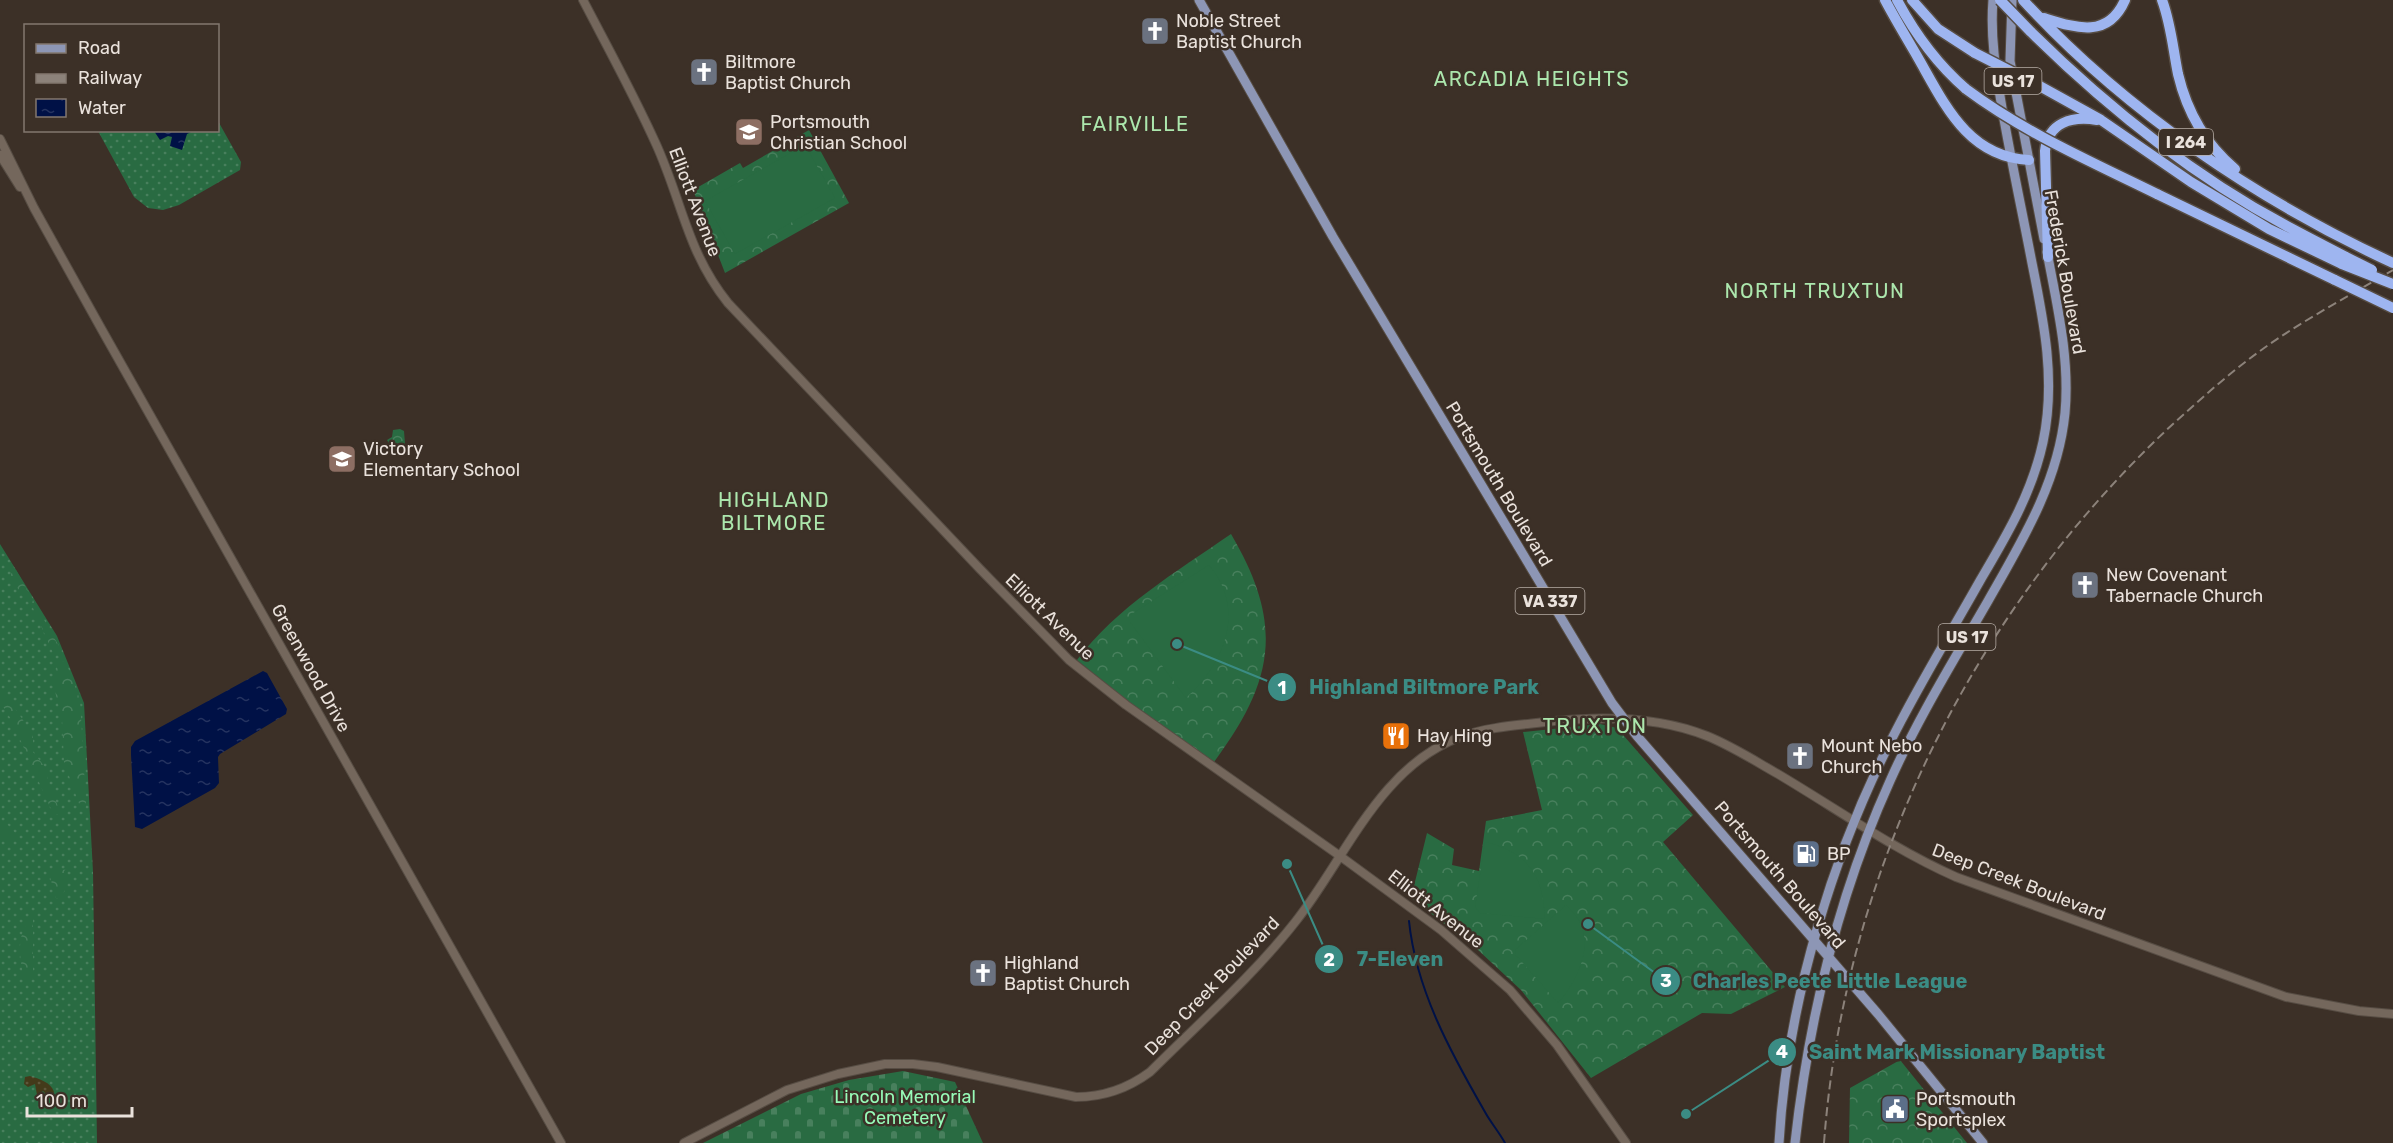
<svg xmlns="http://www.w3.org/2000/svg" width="2393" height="1143" font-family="Rubik,sans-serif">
<defs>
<pattern id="grass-dots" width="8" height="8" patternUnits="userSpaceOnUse" patternTransform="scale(1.5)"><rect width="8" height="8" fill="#296b42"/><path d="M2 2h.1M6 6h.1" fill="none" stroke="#48805d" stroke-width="1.8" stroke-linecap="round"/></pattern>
<pattern id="forest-crowns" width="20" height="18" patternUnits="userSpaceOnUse" patternTransform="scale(1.5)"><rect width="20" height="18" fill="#296b42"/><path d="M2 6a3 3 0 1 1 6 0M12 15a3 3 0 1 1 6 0" fill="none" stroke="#48805d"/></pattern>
<pattern id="sand-dots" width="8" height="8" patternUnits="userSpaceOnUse" patternTransform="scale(1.5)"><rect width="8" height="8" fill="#433a1a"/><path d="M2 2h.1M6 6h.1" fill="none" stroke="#5e563b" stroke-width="1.8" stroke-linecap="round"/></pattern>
<pattern id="cemetery-stones" width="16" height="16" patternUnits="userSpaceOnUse" patternTransform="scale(1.5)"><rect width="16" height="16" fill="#296b42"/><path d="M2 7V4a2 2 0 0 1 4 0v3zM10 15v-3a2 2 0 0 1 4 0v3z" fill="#48805d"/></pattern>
<pattern id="water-ripples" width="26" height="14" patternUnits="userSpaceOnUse" patternTransform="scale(1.5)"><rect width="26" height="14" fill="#001146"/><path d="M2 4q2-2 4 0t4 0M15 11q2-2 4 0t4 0" fill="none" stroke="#253360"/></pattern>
</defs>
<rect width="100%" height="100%" fill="#3c3027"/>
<path fill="url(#grass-dots)" d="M 218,121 L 241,162 L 240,170 L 179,205 L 163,210 L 148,208 L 134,197 L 98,131 L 218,130 Z
M 0,544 L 57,636 L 84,703 L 93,872 L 97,1143 L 0,1143 Z"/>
<path fill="url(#forest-crowns)" d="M 809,130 L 849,203 L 725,273 L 693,190 L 740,163 L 743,168 Z
M 400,429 L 404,431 L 405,444 L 392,448 L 387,440 L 392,437 L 393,430 Z
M 1231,534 C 1284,624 1275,680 1214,762 L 1129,702 L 1077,660 C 1117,607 1176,572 1231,534 Z
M 16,570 L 60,648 L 54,655 L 33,608 L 8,576 Z
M 61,661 L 66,662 L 80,700 L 86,804 L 85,809 L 82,812 L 64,762 L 62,718 L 56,696 L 53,674 Z
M 0,686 L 33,735 L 33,752 L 45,767 L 49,785 L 60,811 L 59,814 L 55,814 L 50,807 L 11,719 L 0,702 Z
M 1600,724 L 1617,728 L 1693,815 L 1663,842 L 1785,987 L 1731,1014 L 1702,1013 L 1591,1078 L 1521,990 L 1478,950 L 1411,898 L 1427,833 L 1454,849 L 1452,865 L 1479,871 L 1486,821 L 1542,810 L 1523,732 Z
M 0,823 L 7,824 L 15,833 L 13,839 L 6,840 L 0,833 Z
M 57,869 L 67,870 L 66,888 L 60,899 L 56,898 L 50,877 Z
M 33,916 L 33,978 L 25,984 C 20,960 14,935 33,916 Z
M 1900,1060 L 1967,1143 L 1849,1143 L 1850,1088 Z"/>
<path fill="url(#sand-dots)" d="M 30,1076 C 39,1079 51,1082 54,1092 L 52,1096 L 47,1095 L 43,1091 L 37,1095 L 35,1084 L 28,1087 L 24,1084 L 25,1077 Z"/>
<path fill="url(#cemetery-stones)" d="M 903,1071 L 955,1082 L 983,1143 L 703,1143 L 801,1094 L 849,1080 Z"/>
<path fill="#296b42" d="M 805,145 L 835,198 L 735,254 L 705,201 Z
M 1209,565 C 1247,610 1224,664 1186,698 L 1130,622 L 1130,615 Z
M 1485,842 C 1529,853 1543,875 1545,919 L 1480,913 L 1475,907 Z
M 1566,905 C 1570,909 1575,914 1578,919 C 1595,946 1576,983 1558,1003 L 1515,954 L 1516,949 Z"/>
<path fill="url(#water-ripples)" d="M 154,131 L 192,130 L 193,131 L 187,134 L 182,150 L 170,146 L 172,137 L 168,136 L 160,140 Z
M 263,671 L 267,673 L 287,709 L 286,714 L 220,754 L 218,757 L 219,783 L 215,788 L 142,829 L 135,827 L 131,755 L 131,747 L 135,741 Z"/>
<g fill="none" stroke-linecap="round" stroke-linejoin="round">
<path stroke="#001146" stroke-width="2" d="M 1409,921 C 1416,990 1451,1053 1485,1112 C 1491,1123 1499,1132 1505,1143"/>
<g stroke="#574d44" stroke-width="10">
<path id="minor" d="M 583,0 C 608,48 634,95 656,144 C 682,201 687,252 728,303 L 980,569 L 1069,660 L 1126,705 L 1340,856 L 1441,930 L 1510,990 L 1557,1045 L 1626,1143
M 0,139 L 34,208 L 102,330 L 561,1143
M 0,155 L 20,187
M 684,1143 L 787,1090 L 838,1074 L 885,1064 L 913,1064 L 937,1067 L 1076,1097 C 1104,1097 1127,1089 1150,1072 C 1199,1023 1253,976 1296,921 C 1345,859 1380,766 1460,737 C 1490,726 1523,725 1554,721 C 1604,716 1660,717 1707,736 C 1732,746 1755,761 1778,774 C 1837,809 1893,849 1956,877 L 2286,997 L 2359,1011 L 2393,1014"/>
</g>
<g stroke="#574d44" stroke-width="11">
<path id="major" d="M 1199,0 L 1333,237 L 1612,703 L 1637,736 L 1878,1014 L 1983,1143
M 2012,0 L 2010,61 L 2044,239
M 1779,1143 C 1787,1001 1834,847 1901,721 C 1926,673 1954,627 1981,579 C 2007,535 2032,493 2043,442 C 2056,381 2044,322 2032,263 C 2022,211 2011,160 2002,108 C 1996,72 1990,37 1993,0
M 1795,1143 C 1809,1017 1838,896 1890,781 C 1918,718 1954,660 1988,601 C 2022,541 2058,483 2065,413 C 2070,358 2057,305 2047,252"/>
</g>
<g stroke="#574d44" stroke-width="13">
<path id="highway" d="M 1885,0 C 1895,19 1906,37 1917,56 C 1944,103 1967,157 2029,160
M 1897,0 C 1915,34 1937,64 1966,89
M 1912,0 L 1938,29 L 1975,53
M 2023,0 C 2125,111 2257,200 2393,263
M 2162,0 C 2171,24 2173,49 2178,74 C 2187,112 2205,144 2235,169
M 2044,18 C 2076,28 2108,39 2125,0
M 2030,31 C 2105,105 2192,175 2285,225 C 2305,236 2325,246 2346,257
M 2034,83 L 2101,120 L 2191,182 L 2269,229 L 2342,264
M 2157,194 L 2335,280
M 2048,257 L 2045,151 C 2048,122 2072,116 2097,120"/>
</g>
<use href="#minor" stroke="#74675c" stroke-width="8"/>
<use href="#major" stroke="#8d96b5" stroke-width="9"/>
<use href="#highway" stroke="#9eb5f0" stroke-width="10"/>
<path stroke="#8c827a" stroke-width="2" stroke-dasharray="9 4.5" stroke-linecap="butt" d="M 1824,1143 C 1844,870 1974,608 2174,423 C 2204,396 2234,369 2267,346 C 2307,318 2351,295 2393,270"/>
<g stroke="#574d44" stroke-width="13" stroke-linecap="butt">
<path id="highway-bridge" d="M 2000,0 L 2030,31
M 1975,53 L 2034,83
M 1966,89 C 2025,133 2092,162 2157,194
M 2346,257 L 2372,270
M 2342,264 L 2393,284
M 2335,280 L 2393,308"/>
</g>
<use href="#highway-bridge" stroke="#9eb5f0" stroke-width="10"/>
</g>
<defs>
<g id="church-square" transform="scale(1.5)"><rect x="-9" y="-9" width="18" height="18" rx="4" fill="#6b7280" stroke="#3c3027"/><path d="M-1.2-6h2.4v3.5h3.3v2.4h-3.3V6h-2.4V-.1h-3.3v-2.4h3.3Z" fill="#fff"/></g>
<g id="school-square" transform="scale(1.5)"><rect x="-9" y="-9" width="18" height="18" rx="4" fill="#8d6e63" stroke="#3c3027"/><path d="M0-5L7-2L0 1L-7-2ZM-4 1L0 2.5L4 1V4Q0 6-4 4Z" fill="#fff"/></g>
<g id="restaurant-square" transform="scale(1.5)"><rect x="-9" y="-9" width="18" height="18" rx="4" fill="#e8710a" stroke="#3c3027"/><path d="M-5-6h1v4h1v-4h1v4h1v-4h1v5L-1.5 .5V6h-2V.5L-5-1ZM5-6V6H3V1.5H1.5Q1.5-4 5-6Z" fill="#fff"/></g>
<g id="fuel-square" transform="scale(1.5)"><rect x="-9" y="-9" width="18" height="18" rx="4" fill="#5c6f8a" stroke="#3c3027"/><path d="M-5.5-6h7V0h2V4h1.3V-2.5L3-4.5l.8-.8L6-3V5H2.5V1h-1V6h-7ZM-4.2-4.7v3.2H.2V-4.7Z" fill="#fff"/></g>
<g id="civic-square" transform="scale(1.5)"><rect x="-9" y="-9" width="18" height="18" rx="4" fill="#5c6f8a" stroke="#3c3027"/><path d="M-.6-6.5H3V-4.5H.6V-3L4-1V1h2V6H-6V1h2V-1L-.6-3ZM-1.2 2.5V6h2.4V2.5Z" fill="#fff"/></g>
</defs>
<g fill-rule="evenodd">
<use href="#church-square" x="1155" y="31"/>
<use href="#church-square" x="704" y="72"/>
<use href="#school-square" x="749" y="132"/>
<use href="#school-square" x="342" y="459"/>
<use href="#church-square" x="2085" y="585"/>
<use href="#restaurant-square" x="1396" y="736"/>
<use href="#church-square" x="1800" y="756"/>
<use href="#fuel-square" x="1806" y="854"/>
<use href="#church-square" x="983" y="973"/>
<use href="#civic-square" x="1895" y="1109"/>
</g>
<g text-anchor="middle" stroke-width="5" stroke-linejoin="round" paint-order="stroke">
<g fill="#3c3027" stroke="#b6ada6" stroke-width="1.5">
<rect x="1984.5" y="68" width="57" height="26" rx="4.5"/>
<rect x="2159" y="129" width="54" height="26" rx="4.5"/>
<rect x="1515.5" y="588" width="69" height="26" rx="4.5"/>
<rect x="1938.5" y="624" width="57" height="26" rx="4.5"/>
</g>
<g font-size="16" font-weight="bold" fill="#eae2dc">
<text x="2013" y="87">US 17</text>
<text x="2186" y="148">I 264</text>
<text x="1550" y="607">VA 337</text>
<text x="1967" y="643">US 17</text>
</g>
<g font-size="18" fill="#eae2dc" stroke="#3c3027" text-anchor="start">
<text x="1176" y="27">Noble Street<tspan x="1176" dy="21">Baptist Church</tspan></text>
<text x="725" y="68">Biltmore<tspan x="725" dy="21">Baptist Church</tspan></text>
<text x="770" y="128">Portsmouth<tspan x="770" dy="21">Christian School</tspan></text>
<text x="363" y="455">Victory<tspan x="363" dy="21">Elementary School</tspan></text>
<text x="2106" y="581">New Covenant<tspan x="2106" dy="21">Tabernacle Church</tspan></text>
<text x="1417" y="742">Hay Hing</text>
<text x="1821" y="752">Mount Nebo<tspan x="1821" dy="21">Church</tspan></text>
<text x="1827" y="860">BP</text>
<text x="1004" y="969">Highland<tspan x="1004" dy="21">Baptist Church</tspan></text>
<text x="1916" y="1105">Portsmouth<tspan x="1916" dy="21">Sportsplex</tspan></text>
</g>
<g font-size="18" fill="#eae2dc" stroke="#3c3027">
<text transform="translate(695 202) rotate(69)" y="6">Elliott Avenue</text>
<text transform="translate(2065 272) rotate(80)" y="6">Frederick Boulevard</text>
<text transform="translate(1499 484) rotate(59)" y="6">Portsmouth Boulevard</text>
<text transform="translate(1050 617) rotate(44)" y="6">Elliott Avenue</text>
<text transform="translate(311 668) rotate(61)" y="6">Greenwood Drive</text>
<text transform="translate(1780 875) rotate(49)" y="6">Portsmouth Boulevard</text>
<text transform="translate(2019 882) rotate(21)" y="6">Deep Creek Boulevard</text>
<text transform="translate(1436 909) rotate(38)" y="6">Elliott Avenue</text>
<text transform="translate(1212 986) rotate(-46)" y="6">Deep Creek Boulevard</text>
</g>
<g font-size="18" fill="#97fbb8" stroke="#3c3027">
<text x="905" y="1103">Lincoln Memorial<tspan x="905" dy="21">Cemetery</tspan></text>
</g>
<g font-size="20" letter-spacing="1.5" fill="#ace7ad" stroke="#3c3027">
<text x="1532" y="86">ARCADIA HEIGHTS</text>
<text x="1135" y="131">FAIRVILLE</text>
<text x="1815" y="298">NORTH TRUXTUN</text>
<text x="774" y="507">HIGHLAND<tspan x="774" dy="23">BILTMORE</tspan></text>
</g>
<g font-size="21" letter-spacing="1.5" fill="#ace7ad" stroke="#3c3027">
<text x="1595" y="733">TRUXTON</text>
</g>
</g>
<path fill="none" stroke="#3b8c84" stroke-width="2" d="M1177 644L1282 687M1287 864L1329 959M1588 924L1666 981M1686 1114L1782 1052"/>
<g fill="#3b8c84" stroke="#3c3027" stroke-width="2">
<circle cx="1177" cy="644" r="6"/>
<circle cx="1287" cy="864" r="6"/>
<circle cx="1588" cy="924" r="6"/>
<circle cx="1686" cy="1114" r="6"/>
<circle cx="1282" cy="687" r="15"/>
<circle cx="1329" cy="959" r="15"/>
<circle cx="1666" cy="981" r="15"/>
<circle cx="1782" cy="1052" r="15"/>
</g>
<g font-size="18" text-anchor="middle" font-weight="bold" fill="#fff">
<text x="1282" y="694">1</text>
<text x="1329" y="966">2</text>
<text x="1666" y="987">3</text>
<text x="1782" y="1058">4</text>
</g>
<g font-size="20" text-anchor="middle" font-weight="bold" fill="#3b8c84" stroke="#3c3027" stroke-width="5" stroke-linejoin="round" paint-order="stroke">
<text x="1424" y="694">Highland Biltmore Park</text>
<text x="1400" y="966">7-Eleven</text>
<text x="1830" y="988">Charles Peete Little League</text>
<text x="1957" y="1059">Saint Mark Missionary Baptist</text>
</g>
<rect x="24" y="24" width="195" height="108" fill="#3c3027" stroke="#82776f" stroke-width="1.5"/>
<rect x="36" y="44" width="30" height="9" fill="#8d96b5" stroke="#82776f" stroke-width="1.5"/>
<text x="78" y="54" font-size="18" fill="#eae2dc">Road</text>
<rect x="36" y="74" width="30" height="9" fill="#8c827a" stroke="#82776f" stroke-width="1.5"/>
<text x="78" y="84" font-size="18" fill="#eae2dc">Railway</text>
<rect x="36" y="99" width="30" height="18" fill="url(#water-ripples)" stroke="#82776f" stroke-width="1.5"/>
<text x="78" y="114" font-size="18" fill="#eae2dc">Water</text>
<path d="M27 1107v9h105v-9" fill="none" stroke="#eae2dc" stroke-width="3"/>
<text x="36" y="1107" font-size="18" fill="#eae2dc" stroke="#3c3027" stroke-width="4.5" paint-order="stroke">100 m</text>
</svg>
